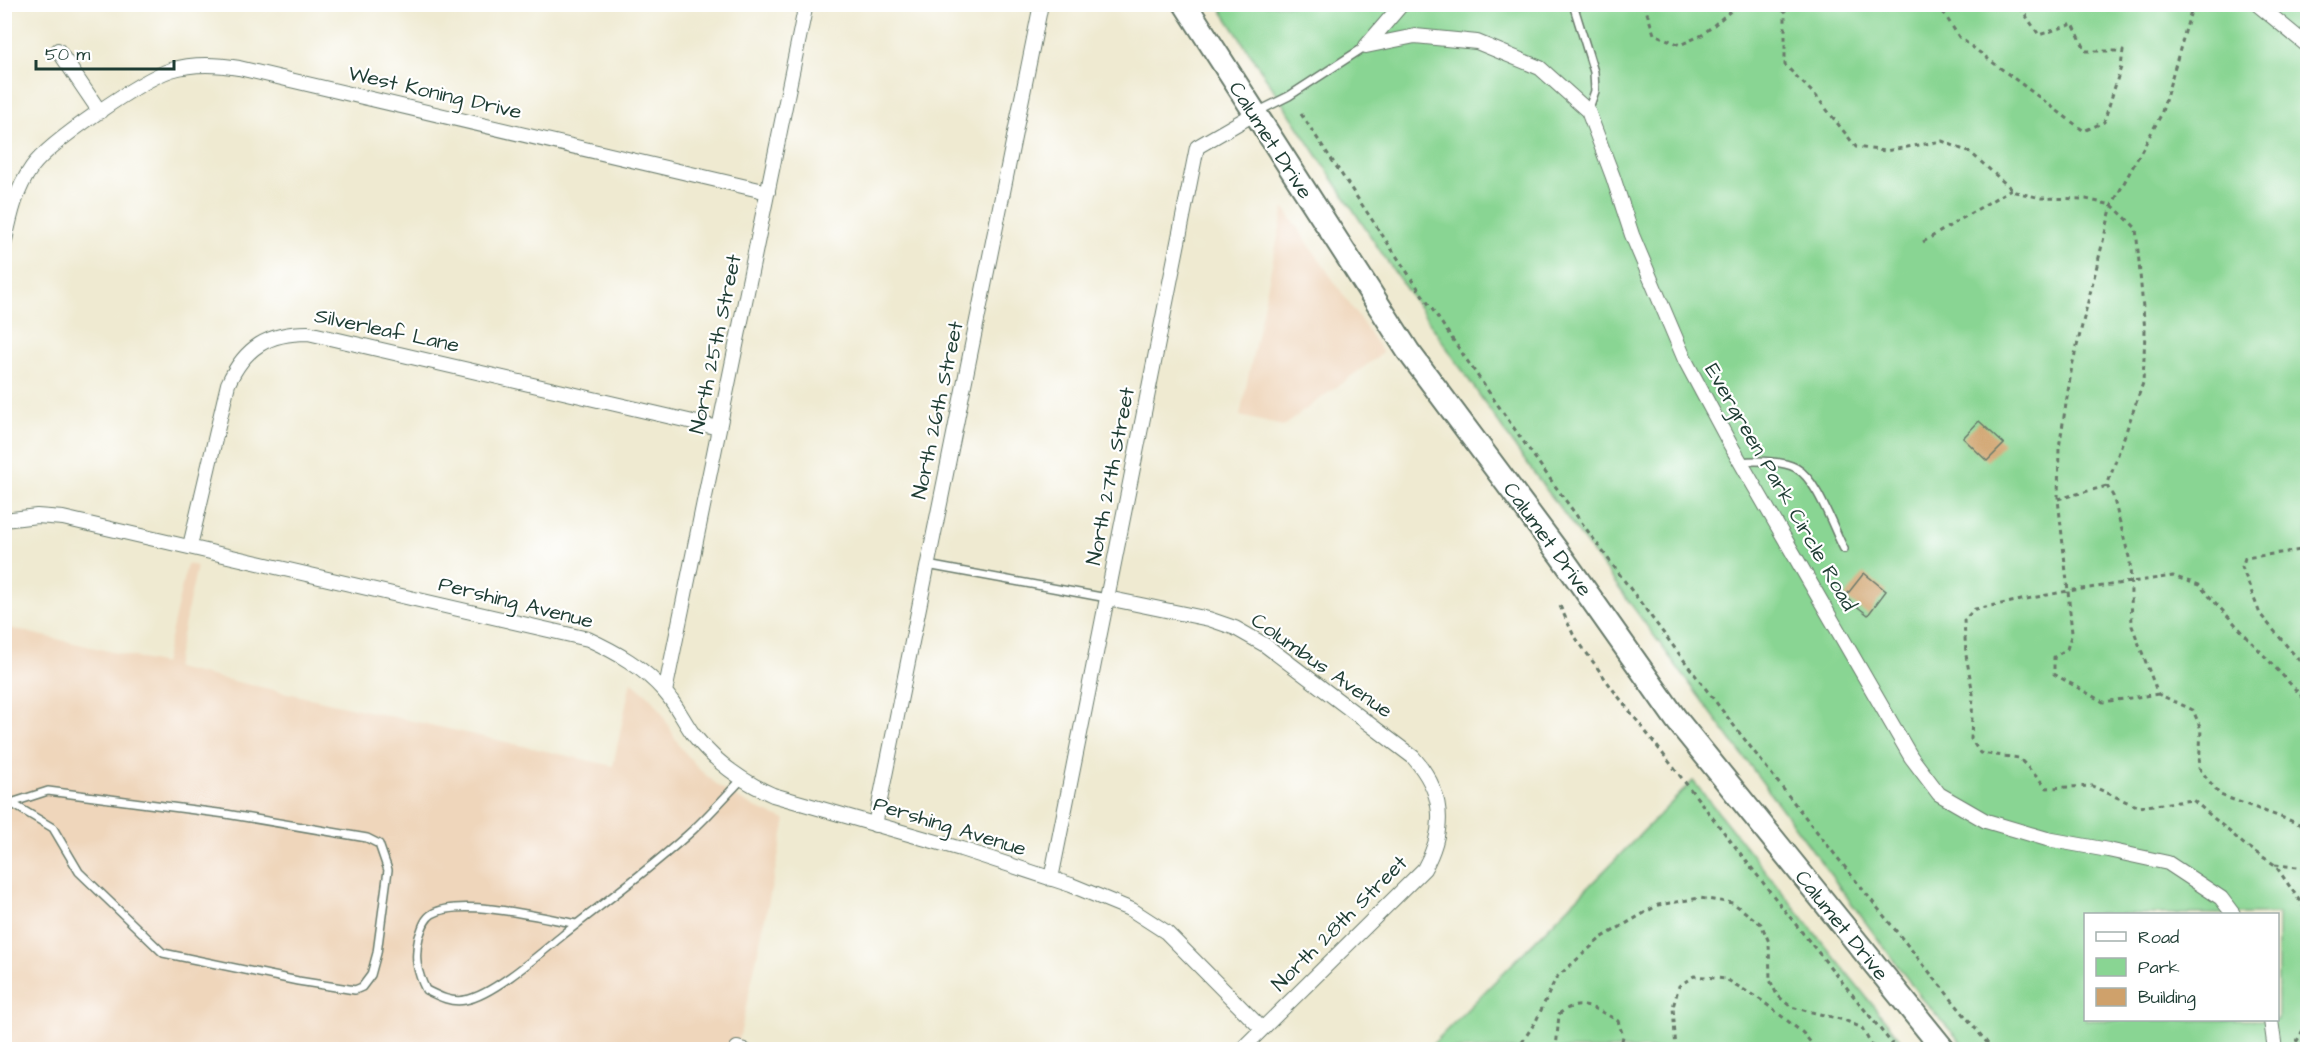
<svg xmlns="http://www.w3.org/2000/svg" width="2312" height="1054" font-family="'Architects Daughter',sans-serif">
<rect width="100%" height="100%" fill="#fff"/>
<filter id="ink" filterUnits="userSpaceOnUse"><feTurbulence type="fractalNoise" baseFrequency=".0167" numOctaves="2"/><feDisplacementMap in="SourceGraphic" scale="12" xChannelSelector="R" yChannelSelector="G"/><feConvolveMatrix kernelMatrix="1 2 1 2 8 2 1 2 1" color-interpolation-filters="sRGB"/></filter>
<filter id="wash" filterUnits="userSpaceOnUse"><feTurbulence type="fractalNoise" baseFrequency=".008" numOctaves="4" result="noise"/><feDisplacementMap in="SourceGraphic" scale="24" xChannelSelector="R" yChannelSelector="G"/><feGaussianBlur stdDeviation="1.35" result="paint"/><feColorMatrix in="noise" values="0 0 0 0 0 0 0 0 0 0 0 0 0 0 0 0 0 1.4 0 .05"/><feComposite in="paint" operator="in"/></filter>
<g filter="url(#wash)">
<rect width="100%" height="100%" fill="#efead1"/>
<path fill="#efd6bb" d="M 1284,208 L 1383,353 L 1283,426 L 1240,416 Z
M 187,564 L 197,566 L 175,668 L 613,766 L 631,681 L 648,695 L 659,708 L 680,747 L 701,771 L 721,788 L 755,808 L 786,820 L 737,1049 L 5,1050 L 5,627 L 164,664 Z"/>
<path fill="#89d593" stroke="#548964" stroke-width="1.5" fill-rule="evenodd" d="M 1218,5 L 2307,5 L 2307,1049 L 1967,1049 L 1920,996 L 1520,454 L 1385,258 ZM 2086,914 L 2278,914 L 2278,1020 L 2086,1020 Z
M 1693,781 L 1908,1049 L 1428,1049 Z"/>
<g id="blocks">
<path fill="#cfa16b" d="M 1979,421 L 2004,444 L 1987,461 L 1963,438 Z
M 1864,573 L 1886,591 L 1868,615 L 1845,597 Z"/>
</g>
</g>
<g filter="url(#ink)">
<use href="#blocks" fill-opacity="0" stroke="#687a6b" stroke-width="1.5"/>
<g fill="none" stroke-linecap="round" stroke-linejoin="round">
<g stroke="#687a6b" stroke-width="10">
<path id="lane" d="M 1573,4 L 1594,72 L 1595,91 L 1588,111
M 1259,111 L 1289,96 L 1366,46
M 1741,462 C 1755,460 1784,461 1796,468 C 1817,479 1833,528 1844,549
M 927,565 L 1107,598
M 4,801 L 11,803 L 53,828 L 79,872 L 163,953 L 298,981 L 355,990 L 362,987 L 371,975 L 377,953 L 388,870 L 379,844 L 367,838 L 226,814 L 48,791 L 11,803
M 577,924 C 545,918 460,897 432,914 C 424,919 422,929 419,937 C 414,958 417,972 426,990 C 438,996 451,1003 465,1000 C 492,996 541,953 563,935 C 606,901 654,866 694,829 C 711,813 726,796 742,779"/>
</g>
<g stroke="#687a6b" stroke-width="16">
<path id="street" d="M 2257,4 L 2308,46
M 1366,46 L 1415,36 L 1477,42 L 1540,68 L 1588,111 L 1613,177 L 1632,235 L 1685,360 L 1730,444 L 1911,757 L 1939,794 L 1986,821 L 2047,839 L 2108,850 L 2168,863 L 2221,898 L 2233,914
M 1366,46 L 1402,4
M 58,50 L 100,112
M 4,245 C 10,217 15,191 32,167 C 50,142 141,80 171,70 C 193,63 216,64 239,68 L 768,192
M 4,520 L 37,516 L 63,518 L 588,639 C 616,652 643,667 664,691 C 676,704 683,720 693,734 C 715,762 741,781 773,795 L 961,849 L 1071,885 L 1132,910 L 1166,932 L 1262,1029
M 190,546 L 228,384 C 245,347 268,333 308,333 L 719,428
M 1107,598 L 1209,619 L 1235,628 L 1265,645 L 1413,757 C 1444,792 1447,828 1424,869 L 1241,1050
M 665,692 L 806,4
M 875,825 L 1041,4
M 1051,879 L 1197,147 L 1254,114
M 2271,1020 L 2275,1050
M 737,1048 L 744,1050"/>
</g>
<g stroke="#687a6b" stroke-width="26">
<path id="primary" d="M 1185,4 L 1408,351 L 1561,556 L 1676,719 L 1944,1050"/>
</g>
<path stroke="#687a6b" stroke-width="3" stroke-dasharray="4.5 4.5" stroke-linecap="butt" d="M 1644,4 L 1654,34 L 1680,45 L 1702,35 L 1739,4
M 1775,4 L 1785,12 L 1785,65 L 1816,96 L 1856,147 L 1885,151 L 1942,141 L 1971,153 L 2015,192 L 2041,198 L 2086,199 L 2112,205
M 1938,4 L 1959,37 L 2084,131 L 2104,122 L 2121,67 L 2123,51 L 2086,51 L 2073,24 L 2039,35 L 2018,4
M 2193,4 L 2161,115 L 2112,205 L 2072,366 L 2059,448 L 2058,499 L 2068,591 L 1975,609 L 1964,620 L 1966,655 L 1973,694 L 1971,739 L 1980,753 L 2019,758 L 2047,788 L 2092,786 L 2138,807 L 2193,800 L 2246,846 L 2275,865 L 2308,913
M 1301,114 C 1376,225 1450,338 1528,448 C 1675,655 1832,854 1993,1050
M 2112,205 L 2136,228 L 2145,331 L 2143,383 L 2107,486 L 2113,496 L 2130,561 L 2132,626 L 2158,694 L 2193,710 L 2201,729 L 2199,768 L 2220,795 L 2308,827
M 1923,242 L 2011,189
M 2058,499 L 2107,486
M 2308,549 L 2245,558 L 2242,567 L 2260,614 L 2308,671
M 1560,606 L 1573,634 L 1614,691 L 1789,916 L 1897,1050
M 2158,694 L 2103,702 L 2054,674 L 2054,657 L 2067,649 L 2072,633 L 2068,591 L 2173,576 L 2199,585 L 2308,703
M 2275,865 L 2308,868
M 1517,1050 L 1536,1021 L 1556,978 L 1601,938 L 1658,905 L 1700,898 L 1733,903 L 1761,924 L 1769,942 L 1770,980 L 1777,995 L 1791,1007 L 1844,1020 L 1862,1028 L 1874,1050
M 1556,1050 L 1559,1014 C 1579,997 1599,1010 1618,1021 L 1623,1036 L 1620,1050
M 1676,1050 L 1673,1007 L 1679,986 L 1694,976 L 1726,979 L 1761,1000 L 1803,1033 L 1817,1050
M 2292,1050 L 2308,1021"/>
<use href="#lane" stroke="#fff" stroke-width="7"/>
<use href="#street" stroke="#fff" stroke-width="14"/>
<use href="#primary" stroke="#fff" stroke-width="22"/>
</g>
</g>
<g text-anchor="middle" stroke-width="4.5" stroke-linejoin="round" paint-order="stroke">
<g font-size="21" fill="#1f3d34" stroke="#fff">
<text transform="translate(435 92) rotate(13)" y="7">West Koning Drive</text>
<text transform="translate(1271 140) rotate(57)" y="7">Calumet Drive</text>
<text transform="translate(387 330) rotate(12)" y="7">Silverleaf Lane</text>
<text transform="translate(715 344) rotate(-78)" y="7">North 25th Street</text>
<text transform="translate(937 410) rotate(-78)" y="7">North 26th Street</text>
<text transform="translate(1110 476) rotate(-79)" y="7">North 27th Street</text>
<text transform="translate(1781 487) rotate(60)" y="7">Evergreen Park Circle Road</text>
<text transform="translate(1548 539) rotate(54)" y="7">Calumet Drive</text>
<text transform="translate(516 602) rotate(14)" y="7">Pershing Avenue</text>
<text transform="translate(1322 665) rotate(35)" y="7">Columbus Avenue</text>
<text transform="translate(950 826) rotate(17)" y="7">Pershing Avenue</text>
<text transform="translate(1339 923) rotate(-45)" y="7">North 28th Street</text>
<text transform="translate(1842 925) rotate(51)" y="7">Calumet Drive</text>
</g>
</g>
<rect width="2312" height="1054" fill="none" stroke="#fff" stroke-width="24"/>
<rect x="2084" y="913" width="195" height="108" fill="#ffffff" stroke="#a5b1ae" stroke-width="1.5"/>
<rect x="2096" y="932" width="30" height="9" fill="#ffffff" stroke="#a5b1ae" stroke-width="1.5"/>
<text x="2138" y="943" font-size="18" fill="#1f3d34">Road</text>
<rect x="2096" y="958" width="30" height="18" fill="#89d593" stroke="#a5b1ae" stroke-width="1.5"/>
<text x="2138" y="973" font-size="18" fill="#1f3d34">Park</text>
<rect x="2096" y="988" width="30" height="18" fill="#cfa16b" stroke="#a5b1ae" stroke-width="1.5"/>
<text x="2138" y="1003" font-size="18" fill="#1f3d34">Building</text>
<path d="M36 60v9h138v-9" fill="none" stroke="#1f3d34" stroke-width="3"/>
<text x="45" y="60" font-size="18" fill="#1f3d34" stroke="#ffffff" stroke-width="4.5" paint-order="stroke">50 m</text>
</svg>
